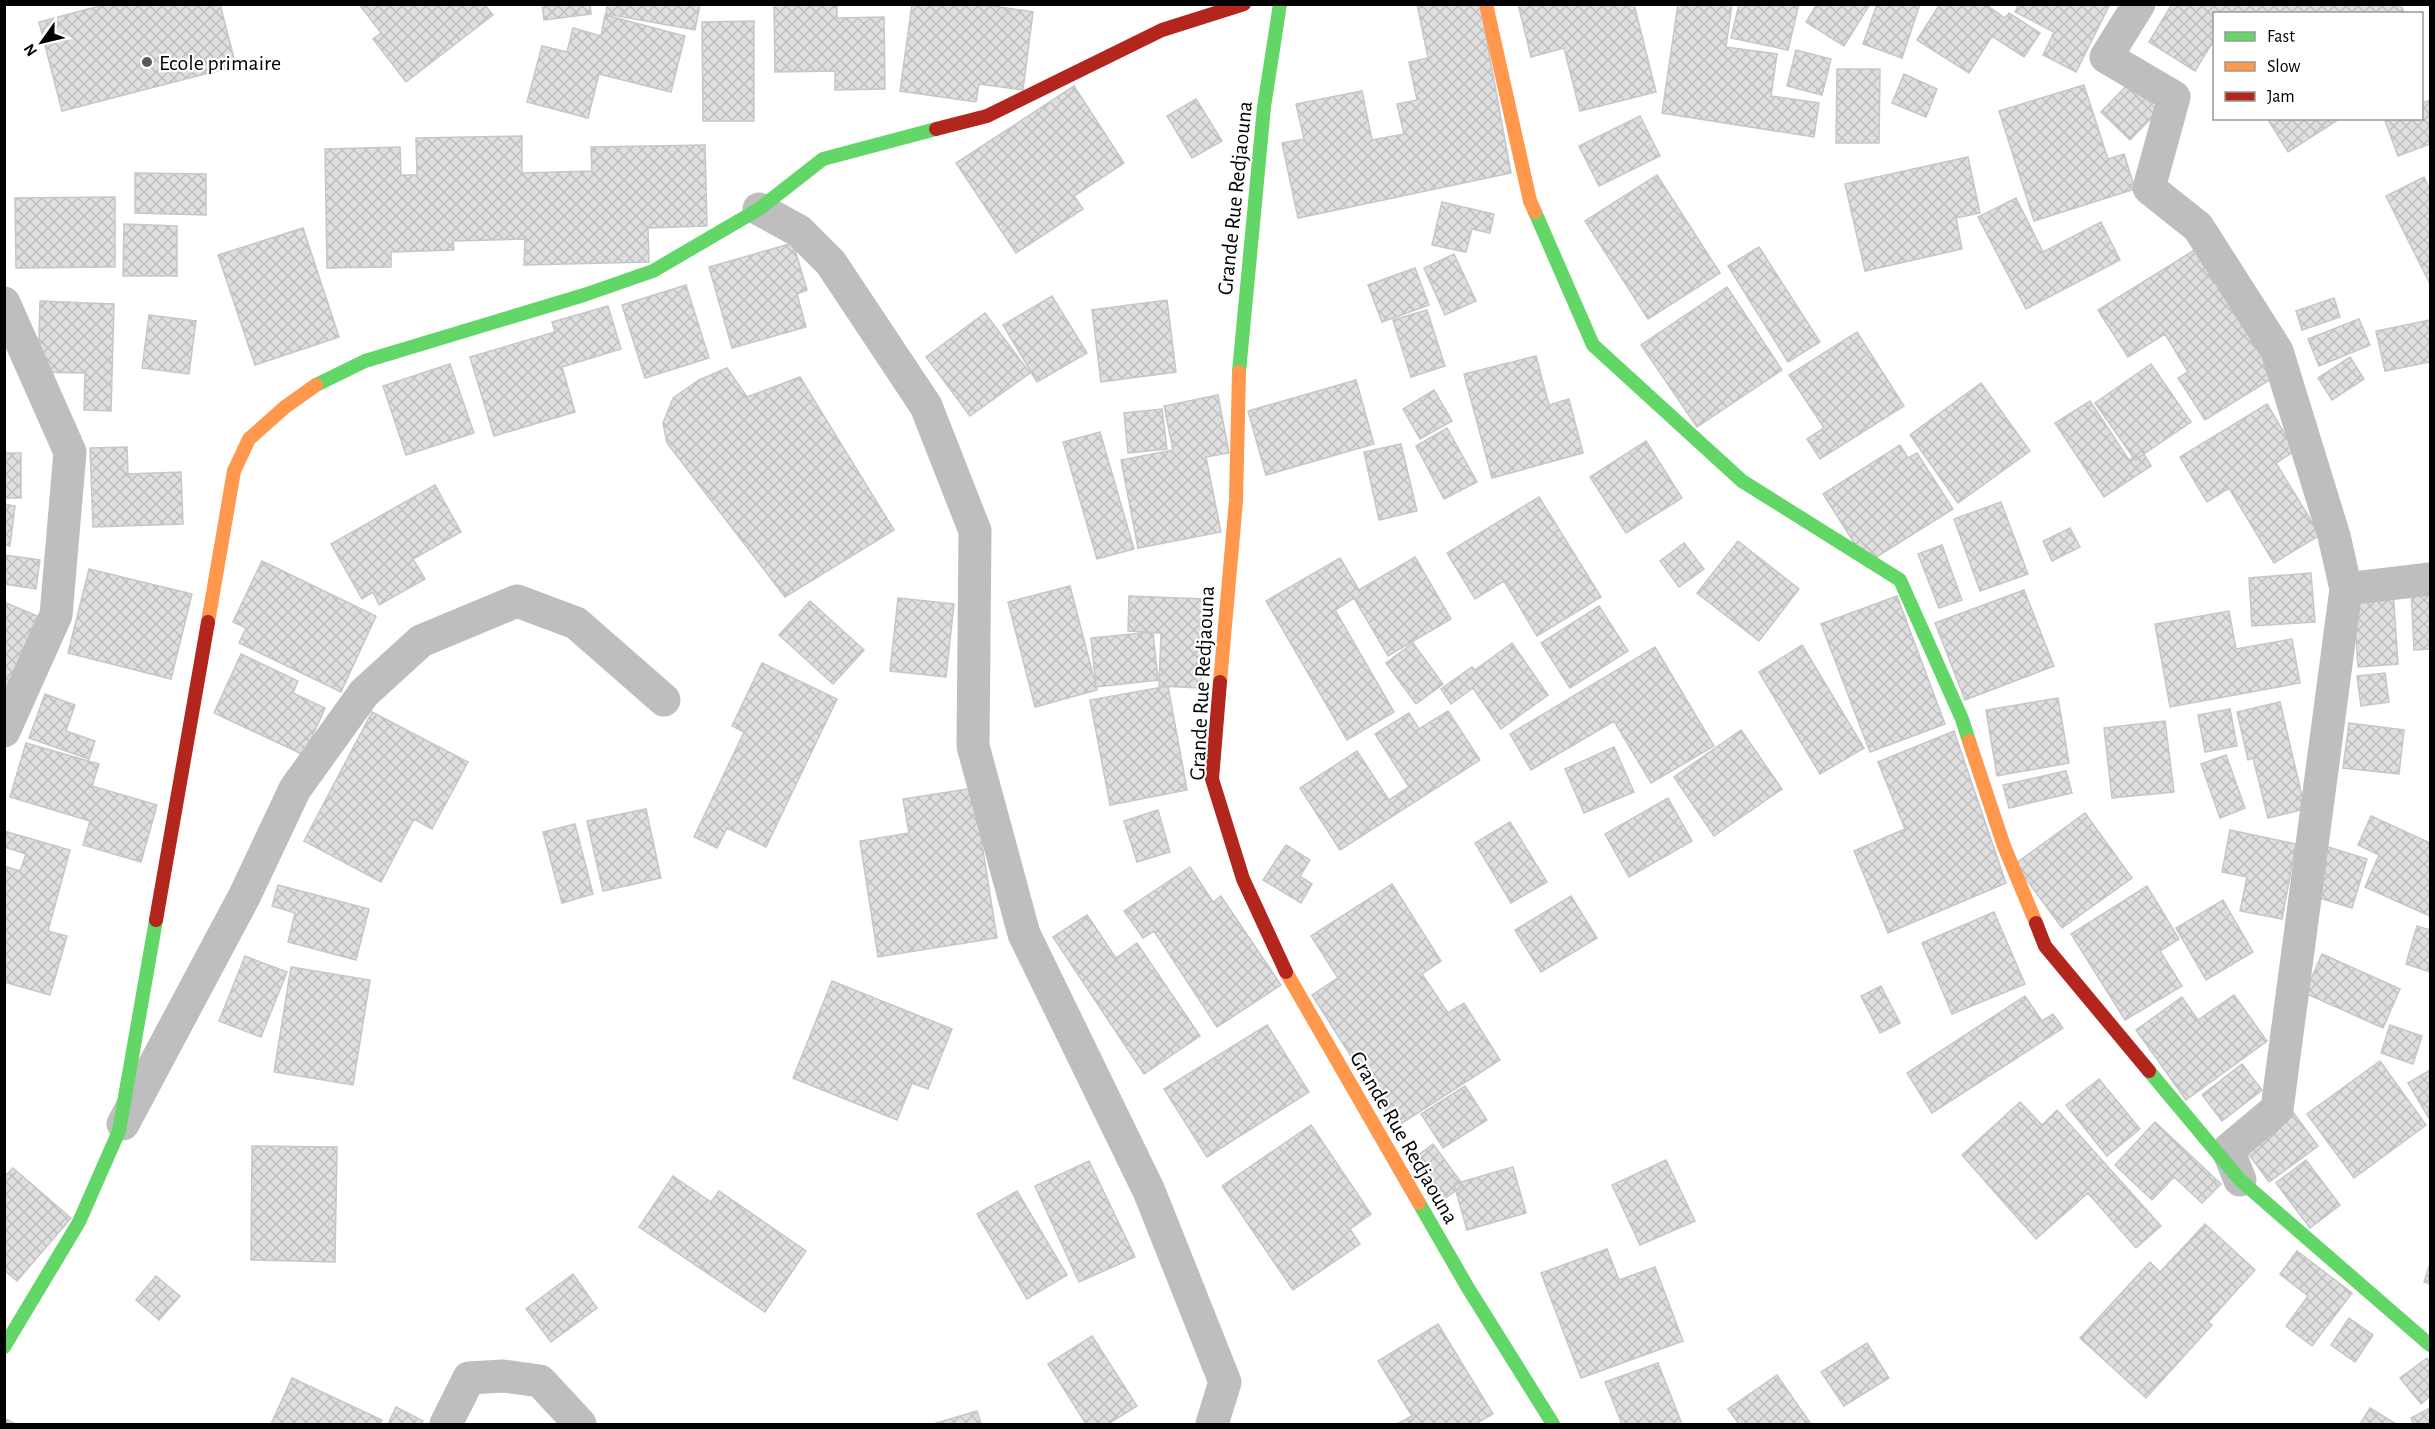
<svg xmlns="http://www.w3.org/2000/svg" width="2435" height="1429" font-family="'Alegreya Sans',sans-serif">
<defs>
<pattern id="building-cross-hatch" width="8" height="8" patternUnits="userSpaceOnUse" patternTransform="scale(1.5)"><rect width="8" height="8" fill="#dfdfdf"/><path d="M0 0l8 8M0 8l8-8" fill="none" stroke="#bebebe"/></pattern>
</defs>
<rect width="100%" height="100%" fill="#fff"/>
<path fill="url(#building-cross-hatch)" stroke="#c7c7c7" stroke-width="1.5" d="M 107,4 L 220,4 L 236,66 L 62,111 L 39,22 Z
M 359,4 L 484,4 L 493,15 L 406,82 L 373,39 L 381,33 Z
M 542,4 L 590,4 L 591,14 L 544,20 Z
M 607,4 L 700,4 L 695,30 L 606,14 Z
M 774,4 L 837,4 L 837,18 L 884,17 L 885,89 L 835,90 L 835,71 L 775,72 Z
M 912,4 L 982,4 L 1033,12 L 1023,90 L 979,84 L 976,102 L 900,91 Z
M 1417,4 L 1480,4 L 1511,173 L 1298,218 L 1282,143 L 1304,139 L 1296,104 L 1362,91 L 1372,140 L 1404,134 L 1397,104 L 1417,100 L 1409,62 L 1428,58 Z
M 1518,4 L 1634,4 L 1656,92 L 1580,111 L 1564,48 L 1531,57 Z
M 1678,4 L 1732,4 L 1726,47 L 1777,54 L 1771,96 L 1819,103 L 1814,137 L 1662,113 Z
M 1739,4 L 1799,4 L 1788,50 L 1731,38 Z
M 1817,4 L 1870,4 L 1844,46 L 1806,22 Z
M 1877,4 L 1920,4 L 1902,58 L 1863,44 Z
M 1940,4 L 1985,4 L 2005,18 L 2009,13 L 2040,33 L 2024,57 L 1992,36 L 1969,73 L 1917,40 Z
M 2019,4 L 2110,4 L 2076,72 L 2043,55 L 2054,32 L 2015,12 Z
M 2172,4 L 2400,4 L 2405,14 L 2214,14 L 2214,40 L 2195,71 L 2149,42 Z
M 605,15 L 685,36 L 671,92 L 599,74 L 588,118 L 527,102 L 542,46 L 567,52 L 573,28 L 601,36 Z
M 754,21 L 754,121 L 703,121 L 702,22 Z
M 1796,50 L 1831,59 L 1822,95 L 1787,86 Z
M 1837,69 L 1880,69 L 1879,143 L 1836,143 Z
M 1904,74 L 1937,89 L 1926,117 L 1892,103 Z
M 2130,82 L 2158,111 L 2130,140 L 2101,112 Z
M 2084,85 L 2108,159 L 2124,154 L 2135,189 L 2034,221 L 1999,111 Z
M 1074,86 L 1124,163 L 1074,196 L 1083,209 L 1016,253 L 956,163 Z
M 1196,99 L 1222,141 L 1192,158 L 1167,116 Z
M 2430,100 L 2430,144 L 2398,156 L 2384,118 L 2422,118 L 2422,103 Z
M 1640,116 L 1660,156 L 1599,186 L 1579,146 Z
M 2267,118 L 2341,118 L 2288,152 Z
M 522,136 L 522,173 L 592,171 L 591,147 L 705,145 L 707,226 L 648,228 L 649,262 L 524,265 L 525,239 L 453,241 L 454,250 L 391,252 L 391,267 L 327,268 L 325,149 L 400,147 L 401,175 L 417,175 L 416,138 Z
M 1968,157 L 1980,213 L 1956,218 L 1962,249 L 1865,271 L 1845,184 Z
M 135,173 L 206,174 L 206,215 L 135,213 Z
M 1657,175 L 1720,273 L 1648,319 L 1585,221 Z
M 2424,177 L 2430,190 L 2430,284 L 2386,196 Z
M 115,197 L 115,267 L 16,268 L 15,198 Z
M 2016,198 L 2043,252 L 2101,222 L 2120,260 L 2026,309 L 1978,217 Z
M 1442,202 L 1494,214 L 1490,233 L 1472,229 L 1466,252 L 1432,245 Z
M 124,224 L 177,226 L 177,276 L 123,276 Z
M 303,228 L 339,337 L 255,365 L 218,255 Z
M 793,243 L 807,290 L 797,294 L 806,327 L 732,348 L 709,267 Z
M 1759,247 L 1820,342 L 1788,362 L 1728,266 Z
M 2196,249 L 2276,376 L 2205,420 L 2178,378 L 2188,372 L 2165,334 L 2128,357 L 2098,310 Z
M 1454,254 L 1476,301 L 1445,315 L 1424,268 Z
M 1415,268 L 1429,305 L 1382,322 L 1368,285 Z
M 686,285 L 709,358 L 645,378 L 622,305 Z
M 1727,287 L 1782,370 L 1697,427 L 1641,345 Z
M 1052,296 L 1087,353 L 1037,382 L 1003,325 Z
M 2334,298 L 2340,317 L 2302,330 L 2296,311 Z
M 1167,300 L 1176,372 L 1101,382 L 1092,310 Z
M 40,301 L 114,304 L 111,411 L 84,410 L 85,373 L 38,372 Z
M 608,306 L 621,349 L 562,367 L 575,412 L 494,436 L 470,357 L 555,332 L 552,322 Z
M 1427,310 L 1445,366 L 1411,377 L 1393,320 Z
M 985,313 L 1030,373 L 970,416 L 926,357 Z
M 149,315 L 196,321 L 189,374 L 142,368 Z
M 2359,319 L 2370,345 L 2319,366 L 2308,339 Z
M 2430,320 L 2430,362 L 2385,371 L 2376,331 Z
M 1857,332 L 1904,406 L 1820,459 L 1807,439 L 1824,428 L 1789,375 Z
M 1536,356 L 1549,405 L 1569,399 L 1583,453 L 1492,478 L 1464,374 Z
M 2350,357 L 2364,379 L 2332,400 L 2318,378 Z
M 450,364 L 474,433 L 406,455 L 383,386 Z
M 2151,364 L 2191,422 L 2135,460 L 2095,403 Z
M 727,368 L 747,397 L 800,377 L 894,530 L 785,597 L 667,443 L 663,423 L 673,398 L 699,380 Z
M 1356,380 L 1374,444 L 1266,475 L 1248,411 Z
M 1981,383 L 2030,451 L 1958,503 L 1910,435 Z
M 1434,390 L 1452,421 L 1420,439 L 1403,409 Z
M 1218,395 L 1229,453 L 1206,457 L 1221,532 L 1138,548 L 1121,460 L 1173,450 L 1164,406 Z
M 2090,401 L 2129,460 L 2142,451 L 2151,466 L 2104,497 L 2055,423 Z
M 2267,404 L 2295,451 L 2276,463 L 2320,535 L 2274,563 L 2229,488 L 2207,502 L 2180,457 Z
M 1162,409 L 1167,449 L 1128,453 L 1124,413 Z
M 1447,428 L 1477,482 L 1444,499 L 1416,446 Z
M 1100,432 L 1134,549 L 1097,559 L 1063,442 Z
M 1646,441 L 1682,498 L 1626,533 L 1590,477 Z
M 1401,444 L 1417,511 L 1379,520 L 1364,452 Z
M 1900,445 L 1908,458 L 1917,453 L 1953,509 L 1867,563 L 1823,494 Z
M 127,447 L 128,474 L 181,472 L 183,524 L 93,527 L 90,448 Z
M 4,453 L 21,453 L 21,498 L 4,498 Z
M 435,485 L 461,532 L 413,559 L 425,579 L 379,605 L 373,592 L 362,599 L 331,544 Z
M 1539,497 L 1601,597 L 1537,636 L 1504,581 L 1475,599 L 1447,553 Z
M 2001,502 L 2028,574 L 1980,591 L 1954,519 Z
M 4,504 L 15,506 L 10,546 L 4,545 Z
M 2070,528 L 2080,547 L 2052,561 L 2043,541 Z
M 1738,541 L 1799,589 L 1759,641 L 1697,593 Z
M 1684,543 L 1704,569 L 1679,587 L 1660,561 Z
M 1942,545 L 1962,600 L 1939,608 L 1918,554 Z
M 4,555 L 40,560 L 36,589 L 4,584 Z
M 1415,557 L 1451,619 L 1388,656 L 1354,598 L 1335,610 L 1394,712 L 1347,740 L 1266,601 L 1340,558 L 1359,590 Z
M 262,561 L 376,616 L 341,692 L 239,643 L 246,628 L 233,622 Z
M 89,569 L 192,594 L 171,679 L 68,653 Z
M 2311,573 L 2315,622 L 2252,626 L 2249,578 Z
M 1070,586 L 1097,690 L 1035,707 L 1008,602 Z
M 2411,589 L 2430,589 L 2430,649 L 2414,650 Z
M 2024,590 L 2054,666 L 1965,700 L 1935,623 Z
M 2393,590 L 2398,664 L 2358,667 L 2353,593 Z
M 1129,596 L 1205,599 L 1201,688 L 1159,686 L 1161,633 L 1128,631 Z
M 1897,596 L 1945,724 L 1870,752 L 1821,624 Z
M 898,598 L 954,604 L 946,677 L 890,671 Z
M 810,601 L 864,650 L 833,684 L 779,635 Z
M 4,602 L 37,616 L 4,697 Z
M 1599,606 L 1628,651 L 1570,688 L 1541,643 Z
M 2229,611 L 2236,649 L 2292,639 L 2300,683 L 2170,707 L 2155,624 Z
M 1153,632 L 1158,680 L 1096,687 L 1091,638 Z
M 1413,643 L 1443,684 L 1416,704 L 1386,663 Z
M 1512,643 L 1548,695 L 1501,729 L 1473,688 L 1451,704 L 1441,689 L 1472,667 L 1475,670 Z
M 1802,645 L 1864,748 L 1820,774 L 1759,672 Z
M 1655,647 L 1714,746 L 1651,783 L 1614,721 L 1531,770 L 1510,734 Z
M 241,654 L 298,681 L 293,693 L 325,708 L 304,755 L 214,713 Z
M 762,663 L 837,699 L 766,847 L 727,828 L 717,848 L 694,837 L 744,732 L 732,726 Z
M 2385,673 L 2389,702 L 2361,706 L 2357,676 Z
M 1168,686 L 1187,790 L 1110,805 L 1090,700 Z
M 45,694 L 75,705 L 66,731 L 95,741 L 89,759 L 29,738 Z
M 2058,698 L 2069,763 L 1997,776 L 1986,710 Z
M 2280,702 L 2305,809 L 2268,818 L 2253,758 L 2248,760 L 2237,712 Z
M 2230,709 L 2237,746 L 2205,752 L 2198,715 Z
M 1448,711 L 1480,760 L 1340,850 L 1300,788 L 1357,751 L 1389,800 L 1409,787 L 1375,734 L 1409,713 L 1419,729 Z
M 372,712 L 468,762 L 432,829 L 414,819 L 381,882 L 304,841 Z
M 2165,721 L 2174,792 L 2112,798 L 2104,728 Z
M 2349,723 L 2404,730 L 2399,774 L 2343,768 Z
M 1741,730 L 1782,789 L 1714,836 L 1674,777 Z
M 1954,731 L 2006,883 L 1888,933 L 1854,851 L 1905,829 L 1878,762 Z
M 26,743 L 99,764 L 92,786 L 157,805 L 141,862 L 83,845 L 90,821 L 10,797 Z
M 1614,747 L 1634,792 L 1584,813 L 1565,769 Z
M 2226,755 L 2245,808 L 2220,818 L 2201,764 Z
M 2066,771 L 2072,793 L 2009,808 L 2003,785 Z
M 973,788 L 997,938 L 878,957 L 860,841 L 909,833 L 903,799 Z
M 1668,798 L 1692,841 L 1629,877 L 1605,834 Z
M 646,809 L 661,878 L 603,891 L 587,821 Z
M 1158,810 L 1170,852 L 1137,862 L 1124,821 Z
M 2085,813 L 2132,878 L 2062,928 L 2015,864 Z
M 2371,816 L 2430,843 L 2430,916 L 2365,887 L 2379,855 L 2358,845 Z
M 1510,822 L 1547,882 L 1511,903 L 1475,843 Z
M 575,824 L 593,894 L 562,903 L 543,832 Z
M 2230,830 L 2296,844 L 2282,919 L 2240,911 L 2247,877 L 2222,872 Z
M 4,831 L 70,850 L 48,931 L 67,936 L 50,995 L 4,982 L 4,866 L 20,871 L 26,854 L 4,847 Z
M 1286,845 L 1310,860 L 1300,876 L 1312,884 L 1301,903 L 1263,880 Z
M 2325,846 L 2367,859 L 2352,908 L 2310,895 Z
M 1190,867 L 1213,902 L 1221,896 L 1281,985 L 1217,1027 L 1154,931 L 1143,938 L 1124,911 Z
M 1392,884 L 1441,961 L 1422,974 L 1448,1013 L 1464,1003 L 1500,1060 L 1396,1127 L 1312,995 L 1338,978 L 1311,936 Z
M 278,885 L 369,909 L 356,960 L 288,942 L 295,913 L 272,906 Z
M 2147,886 L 2179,939 L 2160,951 L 2182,986 L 2125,1020 L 2071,934 Z
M 1571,896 L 1597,938 L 1541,972 L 1515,930 Z
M 2223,900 L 2253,952 L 2206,980 L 2176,928 Z
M 1994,912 L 2025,984 L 1952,1014 L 1922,943 Z
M 1087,915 L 1116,958 L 1137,943 L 1200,1036 L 1144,1074 L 1053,937 Z
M 2417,926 L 2430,930 L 2430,972 L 2406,964 Z
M 2322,954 L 2400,989 L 2383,1028 L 2305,993 Z
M 245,956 L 287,972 L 261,1037 L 219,1021 Z
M 291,967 L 370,980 L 353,1085 L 274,1072 Z
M 832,981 L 952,1029 L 928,1089 L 912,1083 L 897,1120 L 793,1078 Z
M 1881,986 L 1900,1023 L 1880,1033 L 1861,996 Z
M 2234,995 L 2267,1041 L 2186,1100 L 2136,1030 L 2182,997 L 2198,1020 Z
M 2025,996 L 2042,1021 L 2053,1014 L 2063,1028 L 1932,1113 L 1907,1073 Z
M 1267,1025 L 1309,1092 L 1207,1157 L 1164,1089 Z
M 2390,1025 L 2422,1036 L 2413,1064 L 2381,1053 Z
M 2380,1061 L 2426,1125 L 2354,1178 L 2307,1114 Z
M 2242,1064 L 2262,1090 L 2222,1121 L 2202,1095 Z
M 2430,1070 L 2430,1120 L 2408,1083 Z
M 2099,1079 L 2140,1129 L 2107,1156 L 2066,1105 Z
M 1465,1086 L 1487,1120 L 1443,1148 L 1421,1114 Z
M 2020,1102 L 2042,1125 L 2057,1110 L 2161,1226 L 2136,1248 L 2088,1193 L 2036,1239 L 1962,1155 Z
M 2293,1112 L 2318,1146 L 2269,1182 L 2244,1148 Z
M 2155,1122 L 2221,1184 L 2202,1203 L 2174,1177 L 2152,1200 L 2115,1165 Z
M 1311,1125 L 1371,1214 L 1350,1229 L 1360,1244 L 1293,1290 L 1222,1186 Z
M 1433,1144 L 1463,1185 L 1439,1203 L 1409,1162 Z
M 252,1146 L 337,1147 L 335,1262 L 251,1260 Z
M 1666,1160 L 1695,1221 L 1640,1245 L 1612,1185 Z
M 2306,1160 L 2340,1205 L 2310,1228 L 2276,1183 Z
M 1089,1161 L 1135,1257 L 1079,1282 L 1035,1186 Z
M 1513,1167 L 1526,1213 L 1467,1230 L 1454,1184 Z
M 13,1168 L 71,1218 L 17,1281 L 4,1270 L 4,1177 Z
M 673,1176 L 711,1202 L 719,1191 L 806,1251 L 765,1312 L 639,1227 Z
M 1017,1191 L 1067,1275 L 1027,1299 L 977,1214 Z
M 2205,1224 L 2255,1270 L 2208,1322 L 2212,1325 L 2146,1398 L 2080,1338 L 2150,1262 L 2160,1272 Z
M 1607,1249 L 1619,1280 L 1655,1267 L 1683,1341 L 1581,1378 L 1541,1273 Z
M 2297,1251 L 2352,1293 L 2312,1346 L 2286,1326 L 2308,1296 L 2280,1274 Z
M 2430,1263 L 2430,1284 L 2424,1282 Z
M 573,1274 L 597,1308 L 551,1342 L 526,1309 Z
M 156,1276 L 180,1296 L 159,1320 L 136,1300 Z
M 2349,1318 L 2373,1335 L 2355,1362 L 2331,1345 Z
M 1438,1324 L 1493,1414 L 1475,1424 L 1397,1424 L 1412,1416 L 1378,1361 Z
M 1092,1336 L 1137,1406 L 1108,1424 L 1086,1424 L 1048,1364 Z
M 1867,1343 L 1889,1378 L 1844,1406 L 1821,1372 Z
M 2427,1358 L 2430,1363 L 2430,1396 L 2421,1404 L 2400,1378 Z
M 1658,1363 L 1682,1424 L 1622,1424 L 1605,1382 Z
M 1777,1375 L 1811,1424 L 1739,1424 L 1728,1409 Z
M 292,1378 L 382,1420 L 380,1424 L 271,1424 Z
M 396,1407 L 423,1421 L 421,1424 L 388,1424 Z
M 2370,1408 L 2396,1424 L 2360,1424 Z
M 2430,1408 L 2430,1424 L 2414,1424 L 2411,1418 Z
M 977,1411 L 981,1424 L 933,1424 Z
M 4,1418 L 15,1424 L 4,1424 Z"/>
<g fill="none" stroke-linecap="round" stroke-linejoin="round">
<path stroke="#bebebe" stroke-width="33" d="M 2139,4 L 2106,57 L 2174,97 L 2149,188 L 2198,227 L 2277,351 L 2334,536 L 2346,589 L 2277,1109 L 2228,1150 L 2240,1180
M 759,209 L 799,231 L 831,263 L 926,406 L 975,531 L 973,746 L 1024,934 L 1149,1191 L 1225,1382 L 1212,1424
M 4,303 L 70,452 L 56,615 L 4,731
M 2346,589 L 2430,579
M 123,1124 L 245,895 L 295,789 L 364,693 L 421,641 L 517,601 L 576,623 L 664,700
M 446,1424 L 469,1378 L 503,1376 L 540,1381 L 580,1424"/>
<path stroke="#63d668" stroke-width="14" d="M 1535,212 L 1593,345 L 1742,481 L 1900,580 L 1962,719 L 1969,741
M 1239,372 L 1264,107 L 1280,4
M 316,385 L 365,361 L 584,295 L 653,271 L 759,209 L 823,159 L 936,129
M 2149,1071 L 2240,1180 L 2430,1345
M 1419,1203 L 1468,1288 L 1553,1424
M 4,1347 L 79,1222 L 119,1131 L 156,920"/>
<path stroke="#ff974d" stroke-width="14" d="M 1486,4 L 1530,201 L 1535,212
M 208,622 L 234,471 L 249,439 L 285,407 L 316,385
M 1220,682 L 1236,501 L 1239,372
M 1969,741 L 2004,846 L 2036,923
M 1286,972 L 1419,1203"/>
<path stroke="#b3261e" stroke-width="14" d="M 936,129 L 987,116 L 1162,30 L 1244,4
M 1220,682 L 1212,779 L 1243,879 L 1286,972
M 156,920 L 208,622
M 2036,923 L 2045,946 L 2149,1071"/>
</g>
<circle fill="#595959" stroke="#fff" stroke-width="2" cx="147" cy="62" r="6"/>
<g text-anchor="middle" stroke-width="4.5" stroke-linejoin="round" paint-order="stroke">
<g font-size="22" fill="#000" stroke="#fff" text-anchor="start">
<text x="159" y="70">Ecole primaire</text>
</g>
<g font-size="22" fill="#000" stroke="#fff">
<text transform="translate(1234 198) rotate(-84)" y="8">Grande Rue Redjaouna</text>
<text transform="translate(1201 683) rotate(-87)" y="8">Grande Rue Redjaouna</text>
<text transform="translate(1405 1137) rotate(60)" y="8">Grande Rue Redjaouna</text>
</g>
</g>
<rect width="2435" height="1429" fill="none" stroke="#000000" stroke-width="12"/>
<rect x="2213" y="12" width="210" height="108" fill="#ffffff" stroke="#999999" stroke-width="1.5"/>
<rect x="2225" y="32" width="30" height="9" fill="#63d668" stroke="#999999" stroke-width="1.5"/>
<text x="2267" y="42" font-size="18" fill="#000000">Fast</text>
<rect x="2225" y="62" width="30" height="9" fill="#ff974d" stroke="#999999" stroke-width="1.5"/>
<text x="2267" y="72" font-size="18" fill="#000000">Slow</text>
<rect x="2225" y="92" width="30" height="9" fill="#b3261e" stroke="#999999" stroke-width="1.5"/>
<text x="2267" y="102" font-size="18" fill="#000000">Jam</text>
<g transform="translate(42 42) rotate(236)" stroke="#ffffff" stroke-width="4.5" paint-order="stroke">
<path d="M0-4.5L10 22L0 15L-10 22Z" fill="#000000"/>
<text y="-9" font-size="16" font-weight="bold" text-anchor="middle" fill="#000000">N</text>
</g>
</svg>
